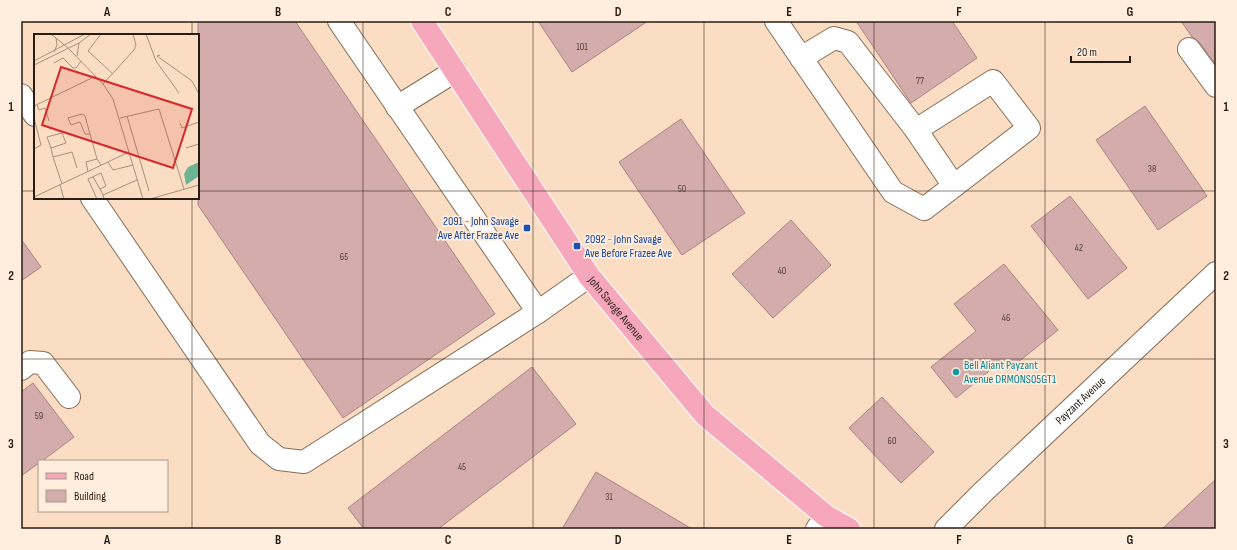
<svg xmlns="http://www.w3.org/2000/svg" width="1237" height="550" font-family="'Sofia Sans Condensed',sans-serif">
<rect width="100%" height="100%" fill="#fbddc4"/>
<path fill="#d4acab" stroke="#a98382" d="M 198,21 L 295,21 L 495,314 L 343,418 L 198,205 Z
M 538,21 L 648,21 L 572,72 Z
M 856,21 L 952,21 L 977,58 L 911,103 Z
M 1181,21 L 1216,21 L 1216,65 L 1199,42 L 1192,37 Z
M 1145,106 L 1207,196 L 1158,230 L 1096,140 Z
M 681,119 L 745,213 L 682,255 L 619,162 Z
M 1070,196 L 1127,268 L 1088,299 L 1031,226 Z
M 791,220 L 831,265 L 773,318 L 732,274 Z
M 21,239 L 41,267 L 21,281 Z
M 1004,264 L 1058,330 L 1007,371 L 1000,362 L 956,398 L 931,367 L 976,331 L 954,304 Z
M 532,367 L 576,424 L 438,529 L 364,529 L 348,508 Z
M 33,383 L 74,437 L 42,461 L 39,461 L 39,463 L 21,476 L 21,392 Z
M 882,397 L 934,452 L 901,483 L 849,428 Z
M 596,472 L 692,529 L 562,529 Z
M 1216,479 L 1216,529 L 1162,529 Z"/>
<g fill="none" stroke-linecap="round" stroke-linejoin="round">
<g stroke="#866c56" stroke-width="24">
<g id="minor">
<path d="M 339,21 L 538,312"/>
<path d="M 776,21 L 893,192 L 924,209 L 1029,128 L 993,81 L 916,130 L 848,42 L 834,38 L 801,58"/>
<path d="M 1189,49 L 1216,86"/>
<path d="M 21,95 L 35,115"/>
<path d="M 397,107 L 455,71"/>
<path d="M 916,130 L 954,186"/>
<path d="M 92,198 L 260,444 L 279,459 L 304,462 L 538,312 L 589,276"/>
<path d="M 21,369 L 30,362 L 43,363 L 69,397"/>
<path d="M 817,529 L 826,516"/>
<path id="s1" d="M 946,529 L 983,492 L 1216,273"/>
</g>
</g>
<g stroke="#fff" stroke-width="24">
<g id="major">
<path id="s2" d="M 422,21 L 589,276 L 705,415 L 826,516 L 849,529"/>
</g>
</g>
<use href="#minor" stroke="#fff" stroke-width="22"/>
<use href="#major" stroke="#f6a7bb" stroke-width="22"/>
</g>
<path fill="none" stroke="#281d14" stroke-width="1" stroke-opacity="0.55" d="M 192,21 L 192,35M 363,21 L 363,529M 533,21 L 533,529M 704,21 L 704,529M 874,21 L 874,529M 1045,21 L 1045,529M 21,191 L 35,191M 198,191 L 1216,191M 192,198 L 192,529M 21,359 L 1216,359"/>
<g fill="#1a4fb4" stroke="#ffeddd" stroke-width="1.5">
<rect x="523" y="224" width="8" height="8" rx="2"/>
<rect x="573" y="242" width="8" height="8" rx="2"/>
</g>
<circle fill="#0f9aa8" stroke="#ffeddd" stroke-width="1.5" cx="956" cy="372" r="4"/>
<g text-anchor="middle" stroke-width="3.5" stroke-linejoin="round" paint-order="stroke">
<g font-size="10" fill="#53413a">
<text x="582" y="50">101</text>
<text x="920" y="84">77</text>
<text x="1152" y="172">38</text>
<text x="682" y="192">50</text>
<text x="1079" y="251">42</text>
<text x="344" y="260">65</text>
<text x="782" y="274">40</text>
<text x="1006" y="321">46</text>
<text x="39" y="419">59</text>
<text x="892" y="444">60</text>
<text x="462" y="470">45</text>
<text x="609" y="500">31</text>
</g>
<g font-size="12" fill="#164399" stroke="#ffeddd" text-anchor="end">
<text x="519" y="225">2091 - John Savage<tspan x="519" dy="14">Ave After Frazee Ave</tspan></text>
<text x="585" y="243" text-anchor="start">2092 - John Savage<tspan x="585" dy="14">Ave Before Frazee Ave</tspan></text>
</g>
<g font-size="12" fill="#281d14" stroke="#ffeddd">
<text dy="4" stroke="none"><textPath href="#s2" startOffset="347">John Savage Avenue</textPath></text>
<text dy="4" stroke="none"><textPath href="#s1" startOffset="186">Payzant Avenue</textPath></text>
</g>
<g font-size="12" fill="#0d838f" stroke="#ffeddd" text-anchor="start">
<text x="964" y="369">Bell Aliant Payzant<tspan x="964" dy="14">Avenue DRMONS05GT1</tspan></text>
</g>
</g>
<g transform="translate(34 34)">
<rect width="165" height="165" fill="#fbddc4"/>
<path d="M 165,128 L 165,142 L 152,151 L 150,140 L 154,133 Z" fill="#6cb493"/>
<path fill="none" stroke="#a7907e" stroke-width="1" d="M 17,0 L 34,14M 67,0 L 54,17 L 79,40M 112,0 L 122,27 L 145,59M 34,14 L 69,50 L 79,65 L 109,165M 20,18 L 23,11 L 22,4M 126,21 L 123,22 L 158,47 L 165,60M 43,22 L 45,9M 0,27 L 51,0M 20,29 L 29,24 L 39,34 L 42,34 L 47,27M 0,31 L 45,9 L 57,0M 69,50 L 100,16 L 102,11 L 99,0M 3,71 L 5,76 L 11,74 L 15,87M 0,72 L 62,42M 93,82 L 115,157M 0,84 L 7,111 L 0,115M 86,84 L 125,75 L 150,155M 146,89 L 148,94 L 165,88M 56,100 L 51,100 L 46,88 L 37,91 L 34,84 L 48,80 L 51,82 L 63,125M 17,114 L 32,109 L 28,99 L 13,103 L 17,114 L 19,123M 152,114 L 165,110M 74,128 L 79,136 L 99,131M 54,138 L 52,128 L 63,125 L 67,131M 59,143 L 66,155M 28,150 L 19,123 L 38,118 L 43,134M 26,151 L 30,165M 0,163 L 95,118M 63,165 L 54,145 L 67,139 L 72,152 L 66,155 L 69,161M 70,165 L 69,161 L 103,146M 116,165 L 165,151"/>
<path fill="#d62828" fill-opacity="0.15" stroke="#d62828" stroke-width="2" d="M 27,33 L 158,75 L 139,134 L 8,91 Z"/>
<rect width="165" height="165" fill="none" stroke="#281d14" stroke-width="2"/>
</g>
<rect width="1237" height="550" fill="none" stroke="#ffeddd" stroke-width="44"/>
<rect x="38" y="460" width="130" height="52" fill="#ffeddd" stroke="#a99a8d"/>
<rect x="46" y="473" width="20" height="6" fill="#f6a7bb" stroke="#a99a8d"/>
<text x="74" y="480" font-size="12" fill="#281d14">Road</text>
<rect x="46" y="490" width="20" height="12" fill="#d4acab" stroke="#a99a8d"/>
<text x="74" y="500" font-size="12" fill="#281d14">Building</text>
<path d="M1071 56v6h59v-6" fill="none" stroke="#281d14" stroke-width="2"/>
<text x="1077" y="56" font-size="12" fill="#281d14" stroke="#ffeddd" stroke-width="3" paint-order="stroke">20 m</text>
<rect x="22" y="22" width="1193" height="506" fill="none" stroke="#281d14" stroke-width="1.5"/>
<g font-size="13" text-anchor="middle" font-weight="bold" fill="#281d14">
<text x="107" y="16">A</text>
<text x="278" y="16">B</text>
<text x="448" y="16">C</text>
<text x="618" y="16">D</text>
<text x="789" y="16">E</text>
<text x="959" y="16">F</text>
<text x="1130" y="16">G</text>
<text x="11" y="111">1</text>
<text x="1226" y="111">1</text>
<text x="11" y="280">2</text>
<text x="1226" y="280">2</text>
<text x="11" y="448">3</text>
<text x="1226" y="448">3</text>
<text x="107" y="544">A</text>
<text x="278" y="544">B</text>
<text x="448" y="544">C</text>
<text x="618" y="544">D</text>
<text x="789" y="544">E</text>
<text x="959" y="544">F</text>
<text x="1130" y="544">G</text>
</g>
</svg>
